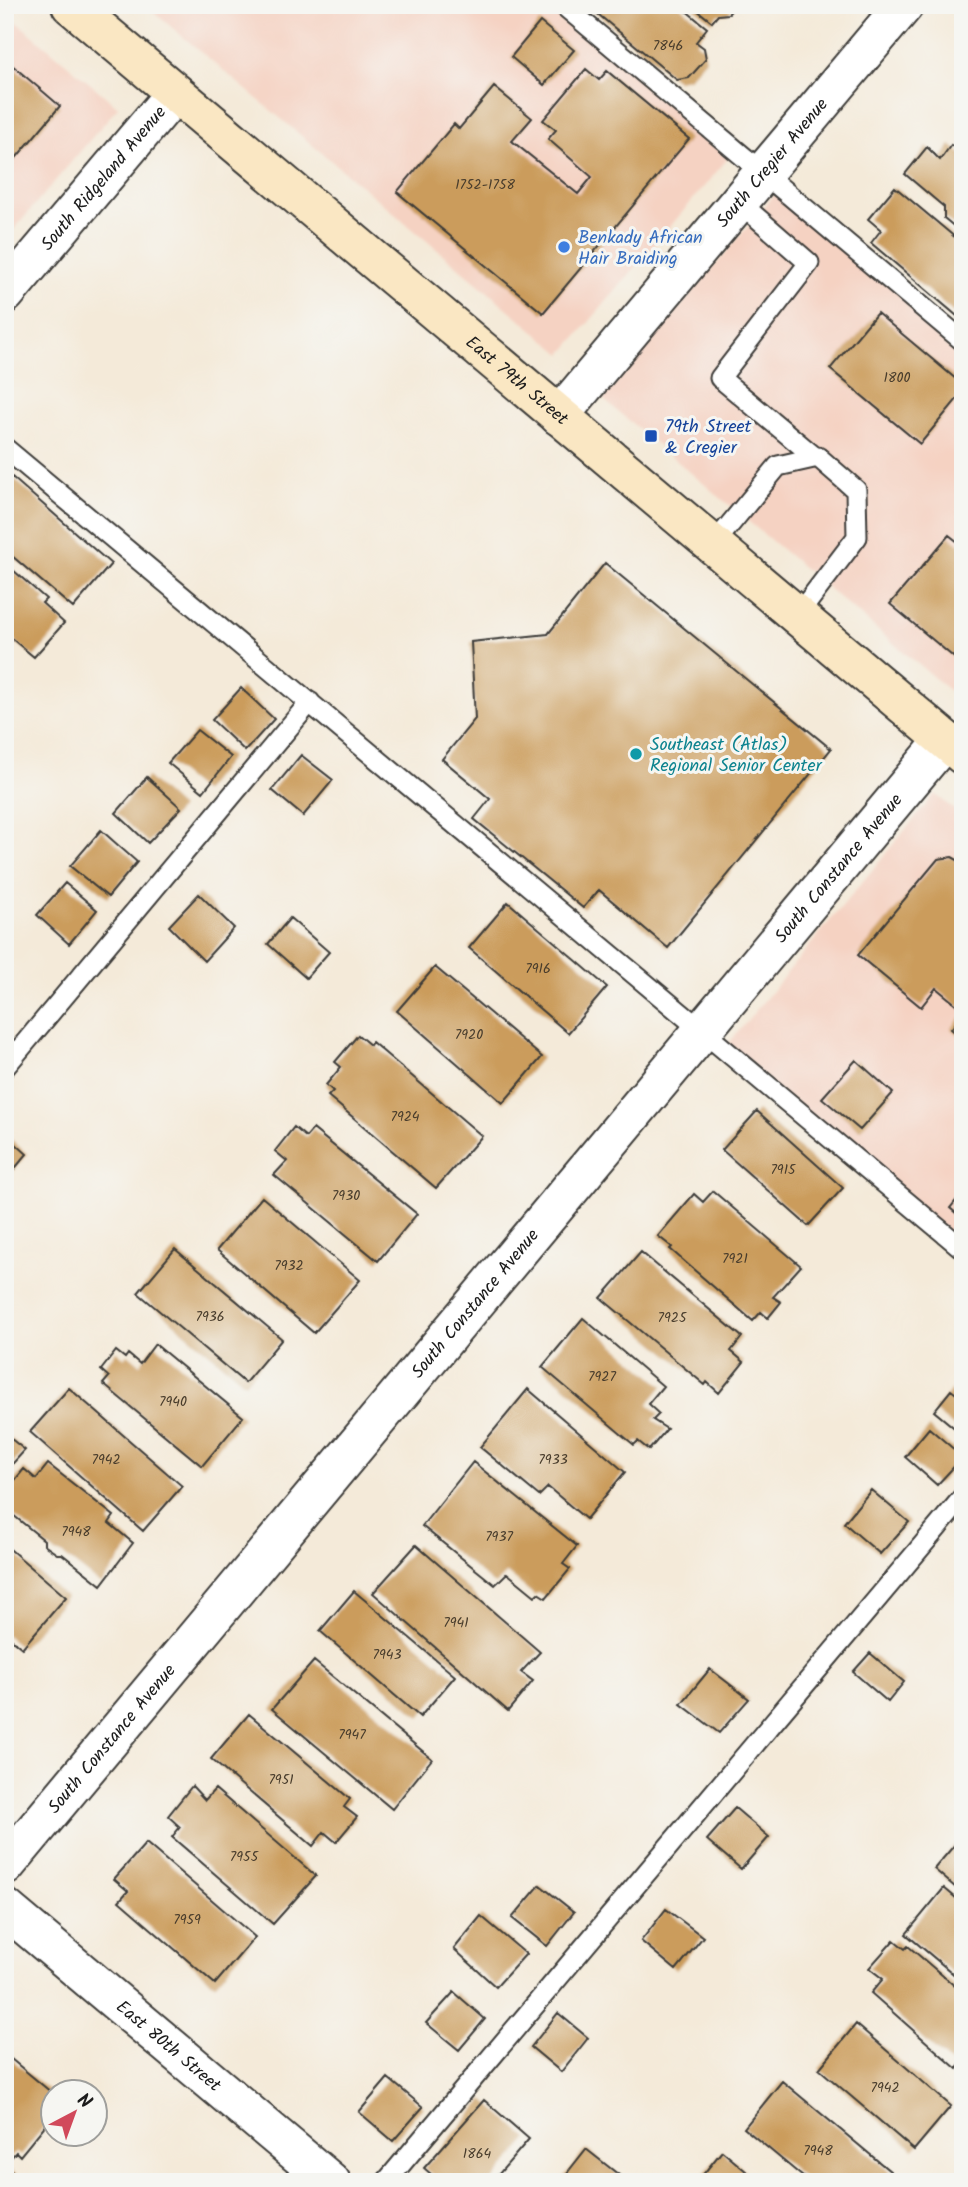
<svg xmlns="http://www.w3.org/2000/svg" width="968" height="2187" font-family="Kalam,sans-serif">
<rect width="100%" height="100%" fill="#f6f6f2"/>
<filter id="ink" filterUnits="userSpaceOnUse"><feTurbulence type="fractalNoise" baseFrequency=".0143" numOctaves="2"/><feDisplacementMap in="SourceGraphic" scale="14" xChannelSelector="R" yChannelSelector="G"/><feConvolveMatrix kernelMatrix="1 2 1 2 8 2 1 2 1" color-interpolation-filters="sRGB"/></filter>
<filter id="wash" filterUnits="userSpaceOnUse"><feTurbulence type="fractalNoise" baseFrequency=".00686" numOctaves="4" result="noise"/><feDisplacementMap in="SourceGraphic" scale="28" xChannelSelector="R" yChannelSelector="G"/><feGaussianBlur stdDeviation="1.57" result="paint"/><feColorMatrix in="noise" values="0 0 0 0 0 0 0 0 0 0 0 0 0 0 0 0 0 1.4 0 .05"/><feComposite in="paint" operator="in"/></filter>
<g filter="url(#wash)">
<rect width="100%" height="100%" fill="#f4ead9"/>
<path fill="#f5d2c2" d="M 145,5 L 563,5 L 735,150 L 562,354 Z
M 5,12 L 118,107 L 5,240 Z
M 780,188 L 963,341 L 963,702 L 603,399 Z
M 935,794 L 963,817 L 963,1249 L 724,1049 Z"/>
<g id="blocks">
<path fill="#cb9c5c" d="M 587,5 L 679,5 L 707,28 L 696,42 L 704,48 L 706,59 L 689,78 L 677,80 Z
M 691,5 L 736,5 L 728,14 L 718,15 L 712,22 Z
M 540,22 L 574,50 L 544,85 L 511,57 Z
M 5,59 L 60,106 L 5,171 Z
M 586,69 L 599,80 L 607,71 L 689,139 L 543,313 L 397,192 L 454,124 L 459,129 L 494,87 L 532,118 L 512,141 L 578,194 L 592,177 L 548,139 L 556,130 L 543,120 Z
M 951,145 L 963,155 L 963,228 L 956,228 L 944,218 L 944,207 L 905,174 L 927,147 L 940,160 Z
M 895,187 L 963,244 L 963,321 L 871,243 L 881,230 L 868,219 Z
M 877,313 L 963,385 L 963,392 L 920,444 L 830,369 Z
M 5,477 L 9,480 L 12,477 L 111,564 L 73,608 L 5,550 Z
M 949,535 L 963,546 L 963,665 L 890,604 Z
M 5,563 L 46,599 L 42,603 L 64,623 L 34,657 L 11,638 L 8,642 L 5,640 Z
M 605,563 L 831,749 L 668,948 L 599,890 L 583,908 L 474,819 L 490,799 L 442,759 L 475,719 L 471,642 L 548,634 Z
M 241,688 L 274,719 L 245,751 L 212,720 Z
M 197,730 L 231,757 L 203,792 L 168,763 Z
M 301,755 L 333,780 L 303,816 L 272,790 Z
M 147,777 L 181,808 L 148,843 L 116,813 Z
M 101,830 L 137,862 L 108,897 L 70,866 Z
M 952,857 L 963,863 L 963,1010 L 936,988 L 921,1007 L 858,955 L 938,859 Z
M 65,883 L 97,910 L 69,944 L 37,915 Z
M 199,894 L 234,928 L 204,961 L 169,926 Z
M 508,902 L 607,987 L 568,1033 L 469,948 Z
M 290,918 L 329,952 L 306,978 L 268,944 Z
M 435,967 L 542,1057 L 503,1103 L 397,1011 Z
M 963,1015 L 963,1039 L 951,1029 Z
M 358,1035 L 370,1045 L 372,1042 L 482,1136 L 436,1188 L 328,1096 L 333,1091 L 326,1085 L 341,1067 L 335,1062 Z
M 856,1060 L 893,1093 L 860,1130 L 822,1098 Z
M 757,1111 L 843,1188 L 808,1226 L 722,1150 Z
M 294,1127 L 306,1137 L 313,1129 L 417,1214 L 378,1261 L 274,1175 L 287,1161 L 275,1151 Z
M 5,1134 L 27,1154 L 5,1180 Z
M 713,1191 L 801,1266 L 773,1297 L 781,1302 L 768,1318 L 761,1312 L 753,1321 L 670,1249 L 672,1247 L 658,1236 L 694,1194 L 703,1202 Z
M 963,1192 L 963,1219 L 950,1208 Z
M 262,1197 L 360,1280 L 314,1333 L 217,1250 Z
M 175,1249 L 282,1339 L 245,1383 L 138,1293 Z
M 641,1252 L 742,1337 L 731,1351 L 744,1362 L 719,1393 L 707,1382 L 705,1385 L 601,1298 Z
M 583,1318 L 663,1386 L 648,1404 L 659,1414 L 653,1420 L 667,1429 L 649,1450 L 638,1441 L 634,1445 L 542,1367 Z
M 155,1344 L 243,1417 L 202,1466 L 103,1384 L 109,1377 L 101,1370 L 116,1351 L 125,1358 L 128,1354 L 140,1364 Z
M 69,1388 L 182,1486 L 143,1531 L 30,1432 Z
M 528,1389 L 625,1472 L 586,1519 L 548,1487 L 539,1496 L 480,1447 Z
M 951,1390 L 963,1399 L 963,1435 L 934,1411 Z
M 929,1428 L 963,1457 L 937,1485 L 905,1457 Z
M 5,1434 L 25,1450 L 5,1472 Z
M 473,1462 L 577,1546 L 563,1564 L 570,1569 L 546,1598 L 538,1593 L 535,1596 L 507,1573 L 495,1585 L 422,1526 Z
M 48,1464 L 114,1516 L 109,1523 L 133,1543 L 101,1585 L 62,1554 L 57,1554 L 44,1545 L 44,1540 L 8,1511 L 10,1508 L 5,1504 L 5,1492 L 24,1469 L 36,1479 Z
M 871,1490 L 909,1522 L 880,1554 L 844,1523 Z
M 5,1545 L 66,1597 L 22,1648 L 5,1634 Z
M 416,1545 L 540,1652 L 521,1672 L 533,1681 L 508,1711 L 373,1593 Z
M 354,1591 L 455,1676 L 420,1717 L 320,1631 Z
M 870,1653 L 904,1682 L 888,1702 L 853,1672 Z
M 314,1661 L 432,1759 L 392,1809 L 272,1709 Z
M 710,1669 L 749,1699 L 719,1733 L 681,1704 Z
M 249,1714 L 350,1799 L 344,1807 L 357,1817 L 336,1842 L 324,1832 L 313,1846 L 211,1759 Z
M 192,1786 L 205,1800 L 215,1789 L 316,1876 L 273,1924 L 172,1837 L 180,1827 L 168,1816 Z
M 735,1808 L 769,1837 L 741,1869 L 707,1840 Z
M 963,1835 L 963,1894 L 934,1869 Z
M 146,1843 L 255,1937 L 215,1984 L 119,1901 L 128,1891 L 114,1879 Z
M 540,1885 L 574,1912 L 547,1946 L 512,1918 Z
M 944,1888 L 963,1904 L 963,1982 L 906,1934 Z
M 666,1909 L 703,1937 L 676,1970 L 641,1941 Z
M 481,1916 L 526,1954 L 496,1987 L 454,1949 Z
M 894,1940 L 905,1949 L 908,1946 L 963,1993 L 963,2070 L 959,2066 L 957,2069 L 871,1993 L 883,1979 L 869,1968 Z
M 454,1992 L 485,2019 L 459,2050 L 426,2023 Z
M 558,2013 L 588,2038 L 561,2072 L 531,2047 Z
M 856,2024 L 951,2106 L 914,2150 L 819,2069 Z
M 5,2054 L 52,2093 L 52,2117 L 20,2156 L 16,2152 L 9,2160 L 5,2157 Z
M 388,2078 L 423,2107 L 393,2141 L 359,2112 Z
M 782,2081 L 891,2172 L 883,2182 L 809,2182 L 744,2128 Z
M 484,2100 L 529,2139 L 492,2182 L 440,2182 L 424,2168 Z
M 586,2149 L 619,2175 L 614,2182 L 560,2182 Z
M 722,2151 L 759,2182 L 697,2182 Z
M 5,2165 L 25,2182 L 5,2182 Z"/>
</g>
</g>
<g filter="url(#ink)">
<use href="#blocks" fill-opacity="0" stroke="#3c3b38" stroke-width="2"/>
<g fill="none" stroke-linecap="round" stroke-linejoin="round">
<g stroke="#3c3b38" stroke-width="23">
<path id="service" d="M 563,5 L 963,341
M 739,202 L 809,263 L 720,378 L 816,458
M 5,448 L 963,1249
M 713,545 L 778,466 L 818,457 L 856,490 L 857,537 L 797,616
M 5,1067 L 310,702
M 386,2182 L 963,1497"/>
</g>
<g stroke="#3c3b38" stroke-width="42">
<g id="minor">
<path id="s1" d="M 5,294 L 175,93"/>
<path id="s2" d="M 559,416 L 904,5"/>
<path id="s3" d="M 5,1866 L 945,740"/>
<path id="s4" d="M 5,1908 L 331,2182"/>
</g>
</g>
<g stroke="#3c3b38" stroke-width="42">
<g id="secondary">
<path id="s5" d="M 71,5 L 963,755"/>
</g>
</g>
<use href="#service" stroke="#fff" stroke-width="19"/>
<use href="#minor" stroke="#fff" stroke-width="38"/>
<use href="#secondary" stroke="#fae7c3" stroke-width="38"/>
</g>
</g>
<circle fill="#3f7fe0" stroke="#f6f6f2" stroke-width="2.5" cx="564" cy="247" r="7"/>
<rect fill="#1a4fb4" stroke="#f6f6f2" stroke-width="2.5" x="644" y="429" width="14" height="14" rx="3.5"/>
<circle fill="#0f9aa8" stroke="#f6f6f2" stroke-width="2.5" cx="636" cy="754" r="7"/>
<g text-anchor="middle" stroke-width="6" stroke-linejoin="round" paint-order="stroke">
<g font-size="14" fill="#483c2c">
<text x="668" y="50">7846</text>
<text x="485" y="189">1752-1758</text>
<text x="897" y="382">1800</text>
<text x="538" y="973">7916</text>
<text x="469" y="1039">7920</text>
<text x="405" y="1121">7924</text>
<text x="783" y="1174">7915</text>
<text x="346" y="1200">7930</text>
<text x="735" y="1263">7921</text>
<text x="289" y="1270">7932</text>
<text x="210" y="1321">7936</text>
<text x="672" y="1322">7925</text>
<text x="602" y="1381">7927</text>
<text x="173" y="1406">7940</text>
<text x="106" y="1464">7942</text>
<text x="553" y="1464">7933</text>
<text x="76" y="1536">7948</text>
<text x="499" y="1541">7937</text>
<text x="456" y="1627">7941</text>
<text x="387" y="1659">7943</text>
<text x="352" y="1739">7947</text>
<text x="281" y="1784">7951</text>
<text x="244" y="1861">7955</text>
<text x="187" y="1924">7959</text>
<text x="885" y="2092">7942</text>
<text x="818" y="2155">7948</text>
<text x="477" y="2158">1864</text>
</g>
<g font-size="18" fill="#1c1c1c" stroke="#f6f6f2">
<text dy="6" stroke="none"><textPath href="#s2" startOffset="331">South Cregier Avenue</textPath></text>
<text dy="6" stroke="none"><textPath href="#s1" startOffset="152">South Ridgeland Avenue</textPath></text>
<text dy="6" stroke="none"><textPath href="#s5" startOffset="583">East 79th Street</textPath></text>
<text dy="6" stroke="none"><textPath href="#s3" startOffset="1300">South Constance Avenue</textPath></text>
<text dy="6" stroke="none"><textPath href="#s3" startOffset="733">South Constance Avenue</textPath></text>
<text dy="6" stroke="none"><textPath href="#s3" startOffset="166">South Constance Avenue</textPath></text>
<text dy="6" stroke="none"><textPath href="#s4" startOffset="214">East 80th Street</textPath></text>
</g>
<g font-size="18" fill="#366cbe" stroke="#f6f6f2" text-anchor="start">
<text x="578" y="243">Benkady African<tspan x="578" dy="21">Hair Braiding</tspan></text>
</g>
<g font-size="18" fill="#164399" stroke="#f6f6f2" text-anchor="start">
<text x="665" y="432">79th Street<tspan x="665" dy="21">&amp; Cregier</tspan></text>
</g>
<g font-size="18" fill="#0d838f" stroke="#f6f6f2" text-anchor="start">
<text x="650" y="750">Southeast (Atlas)<tspan x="650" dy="21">Regional Senior Center</tspan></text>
</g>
</g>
<rect width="968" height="2187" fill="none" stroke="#f6f6f2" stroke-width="28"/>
<g transform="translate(74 2113) rotate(41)"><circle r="33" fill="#f6f6f2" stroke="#9f9f9c" stroke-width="2"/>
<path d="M0-5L12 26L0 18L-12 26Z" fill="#d1495b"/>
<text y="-10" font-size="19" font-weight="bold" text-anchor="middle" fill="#1c1c1c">N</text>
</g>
</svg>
